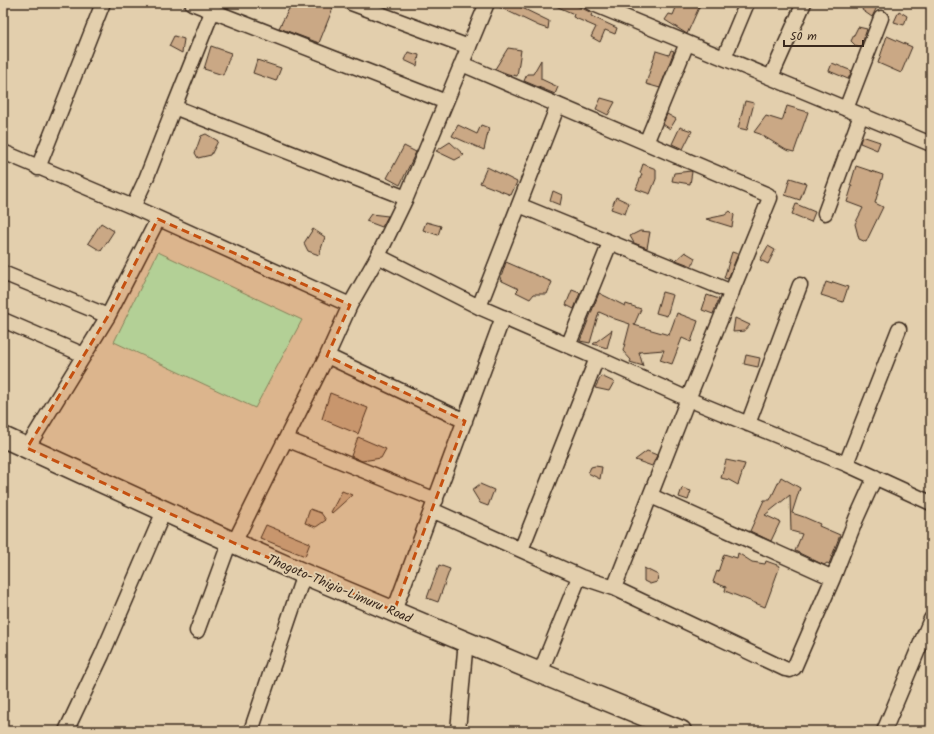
<svg xmlns="http://www.w3.org/2000/svg" width="934" height="734" font-family="Kalam,sans-serif">
<rect width="100%" height="100%" fill="#e3cfad"/>
<filter id="ink" filterUnits="userSpaceOnUse"><feTurbulence type="fractalNoise" baseFrequency=".025" numOctaves="2"/><feDisplacementMap in="SourceGraphic" scale="8" xChannelSelector="R" yChannelSelector="G"/><feConvolveMatrix kernelMatrix="1 2 1 2 8 2 1 2 1" color-interpolation-filters="sRGB"/></filter>
<g filter="url(#ink)">
<path fill="#b0f0b8" stroke="#768d6b" d="M 158,252 L 302,320 L 255,408 L 114,342 Z"/>
<path fill="#caa885" stroke="#3b2a1e" d="M 292,3 L 322,3 L 333,8 L 319,43 L 279,28 Z
M 495,3 L 512,3 L 549,21 L 548,29 L 539,26 L 495,5 Z
M 549,3 L 571,3 L 592,13 L 591,16 L 617,28 L 615,34 L 605,30 L 600,42 L 591,37 L 596,27 L 573,17 L 574,14 Z
M 678,3 L 701,3 L 687,34 L 665,20 L 669,14 L 673,15 Z
M 865,3 L 872,3 L 877,7 L 872,17 L 862,10 Z
M 899,11 L 907,16 L 904,25 L 894,22 Z
M 858,27 L 867,29 L 861,47 L 857,47 L 851,41 Z
M 174,36 L 184,39 L 182,53 L 169,46 Z
M 887,36 L 912,47 L 901,73 L 878,63 Z
M 211,46 L 231,53 L 223,75 L 204,69 Z
M 508,48 L 521,50 L 517,76 L 508,74 L 495,69 Z
M 671,50 L 674,51 L 660,88 L 646,84 L 656,51 L 669,55 Z
M 408,52 L 419,55 L 417,66 L 404,60 Z
M 257,60 L 281,68 L 276,81 L 253,73 Z
M 541,60 L 541,79 L 558,87 L 555,94 L 524,81 L 527,74 L 533,74 Z
M 832,63 L 852,71 L 848,79 L 829,71 Z
M 601,98 L 615,102 L 608,115 L 596,109 Z
M 745,101 L 754,103 L 747,130 L 738,128 Z
M 787,106 L 808,112 L 794,152 L 786,150 L 760,134 L 754,132 L 766,116 L 782,121 Z
M 667,114 L 676,119 L 670,129 L 663,124 Z
M 458,125 L 477,134 L 481,125 L 489,128 L 484,150 L 452,136 Z
M 680,127 L 692,131 L 683,149 L 672,144 Z
M 206,134 L 218,141 L 211,155 L 198,158 L 195,153 L 201,136 Z
M 862,136 L 880,142 L 877,150 L 860,143 Z
M 450,142 L 464,155 L 455,160 L 436,151 Z
M 404,146 L 416,152 L 400,185 L 387,178 Z
M 643,164 L 656,169 L 656,179 L 650,194 L 636,189 L 642,174 L 640,173 Z
M 856,166 L 883,175 L 875,203 L 883,207 L 866,242 L 859,239 L 855,224 L 863,208 L 847,202 L 852,186 L 850,186 Z
M 487,167 L 517,182 L 511,195 L 480,183 Z
M 691,171 L 692,172 L 690,184 L 672,181 L 674,173 Z
M 790,178 L 806,183 L 800,200 L 785,195 Z
M 553,191 L 562,195 L 560,205 L 550,201 Z
M 616,197 L 629,203 L 625,214 L 611,209 Z
M 796,204 L 815,212 L 811,222 L 792,214 Z
M 730,211 L 734,215 L 732,227 L 706,219 L 725,215 Z
M 371,214 L 388,216 L 382,227 L 366,221 Z
M 426,222 L 441,226 L 438,235 L 423,230 Z
M 101,223 L 114,231 L 101,251 L 88,243 Z
M 313,229 L 325,237 L 319,255 L 308,251 L 304,243 Z
M 640,231 L 650,232 L 647,248 L 634,243 L 630,236 Z
M 768,246 L 775,250 L 768,264 L 760,260 Z
M 685,252 L 695,258 L 692,266 L 676,260 Z
M 732,252 L 738,254 L 728,279 L 724,278 Z
M 506,262 L 552,282 L 547,294 L 534,294 L 530,299 L 516,292 L 519,289 L 500,280 Z
M 826,282 L 832,284 L 833,282 L 848,287 L 843,302 L 821,295 Z
M 572,290 L 580,293 L 574,309 L 566,305 Z
M 662,292 L 673,295 L 667,316 L 656,313 Z
M 599,293 L 625,306 L 626,304 L 641,309 L 634,325 L 669,335 L 677,313 L 698,321 L 691,342 L 682,338 L 672,364 L 660,360 L 664,350 L 639,352 L 643,366 L 630,362 L 631,360 L 623,351 L 630,324 L 615,319 L 599,312 L 590,343 L 580,341 Z
M 707,295 L 719,299 L 713,314 L 702,310 Z
M 735,318 L 750,325 L 745,331 L 733,332 Z
M 612,330 L 607,348 L 593,344 Z
M 746,355 L 760,358 L 758,367 L 744,364 Z
M 601,376 L 614,382 L 609,391 L 595,388 Z
M 330,393 L 368,408 L 358,434 L 322,419 Z
M 358,437 L 386,449 L 381,458 L 362,461 L 351,456 Z
M 647,451 L 657,455 L 652,466 L 635,460 Z
M 726,460 L 745,464 L 738,485 L 729,480 L 721,478 Z
M 595,466 L 602,467 L 600,479 L 588,473 L 591,467 Z
M 781,477 L 800,488 L 792,513 L 804,517 L 820,524 L 819,526 L 840,535 L 829,564 L 827,563 L 824,565 L 795,551 L 802,534 L 791,531 L 790,495 L 765,515 L 780,522 L 771,541 L 750,531 L 764,500 L 770,500 Z
M 480,484 L 494,490 L 488,506 L 480,503 L 472,490 Z
M 682,488 L 691,491 L 688,500 L 679,497 Z
M 342,491 L 352,495 L 332,513 L 331,512 Z
M 310,509 L 321,513 L 326,520 L 316,527 L 305,523 Z
M 266,525 L 310,543 L 305,556 L 260,538 Z
M 738,553 L 752,562 L 765,564 L 766,561 L 780,566 L 765,607 L 725,591 L 726,587 L 713,582 L 717,571 L 718,572 L 724,554 L 737,558 Z
M 439,565 L 450,569 L 438,602 L 427,598 Z
M 644,568 L 658,575 L 657,582 L 650,584 L 644,581 Z"/>
<g fill="none" stroke-linecap="round" stroke-linejoin="round">
<g stroke="#3b2a1e" stroke-width="17">
<path id="minor" d="M 192,3 L 446,102
M 351,3 L 469,47
M 591,3 L 931,144
M 212,12 L 174,107 L 406,198
M 724,58 L 747,3
M 462,64 L 768,195 L 770,198 L 688,399 L 614,588
M 771,77 L 804,3
M 846,109 L 881,18
M 646,143 L 687,43
M 3,152 L 133,207 L 350,305
M 38,168 L 103,3
M 519,205 L 732,292
M 133,207 L 146,179 L 174,107
M 825,213 L 861,115
M 378,256 L 479,307 L 597,358 L 688,399 L 846,464 L 931,503
M 3,273 L 108,316
M 479,307 L 558,105
M 3,320 L 84,355
M 568,346 L 610,243
M 327,356 L 465,421
M 748,424 L 800,285
M 286,439 L 436,500
M 27,448 L 108,316 L 158,219
M 846,464 L 899,329
M 651,496 L 833,578
M 432,510 L 581,577 L 614,588 L 785,669 L 790,670 L 794,668 L 833,578 L 856,519 L 875,477
M 234,543 L 327,356 L 350,305 L 378,256 L 406,198 L 487,3
M 521,550 L 597,358
M 394,611 L 503,317
M 197,631 L 230,541
M 540,673 L 577,582 L 581,577
M 66,731 L 102,655 L 164,511
M 251,731 L 304,574
M 458,731 L 465,651 L 465,641
M 884,731 L 931,619"/>
</g>
<g stroke="#3b2a1e" stroke-width="23">
<path id="highway" d="M 3,437 L 234,543 L 304,574 L 540,673 L 681,731"/>
</g>
<use href="#minor" stroke="#e3cfad" stroke-width="14"/>
<use href="#highway" stroke="#e3cfad" stroke-width="20"/>
</g>
</g>
<path fill="#c55010" fill-opacity="0.2" stroke="#c55010" stroke-width="3" stroke-dasharray="8 5" stroke-linejoin="round" d="M 158,219 L 350,305 L 327,356 L 465,421 L 394,611 L 234,543 L 27,448 L 108,316 Z"/>
<g text-anchor="middle" stroke-width="4" stroke-linejoin="round" paint-order="stroke">
<g font-size="13" fill="#3b2a1e" stroke="#e3cfad">
<text transform="translate(340 588) rotate(23)" y="5">Thogoto-Thigio-Limuru Road</text>
</g>
</g>
<rect width="934" height="734" fill="none" stroke="#e3cfad" stroke-width="16"/>
<rect x="8" y="8" width="918" height="718" fill="none" stroke="#3b2a1e" stroke-width="1.5" filter="url(#ink)"/>
<path d="M784 40v6h79v-6" fill="none" stroke="#3b2a1e" stroke-width="2"/>
<text x="790" y="40" font-size="12" fill="#3b2a1e" stroke="#e3cfad" stroke-width="3" paint-order="stroke">50 m</text>
</svg>
